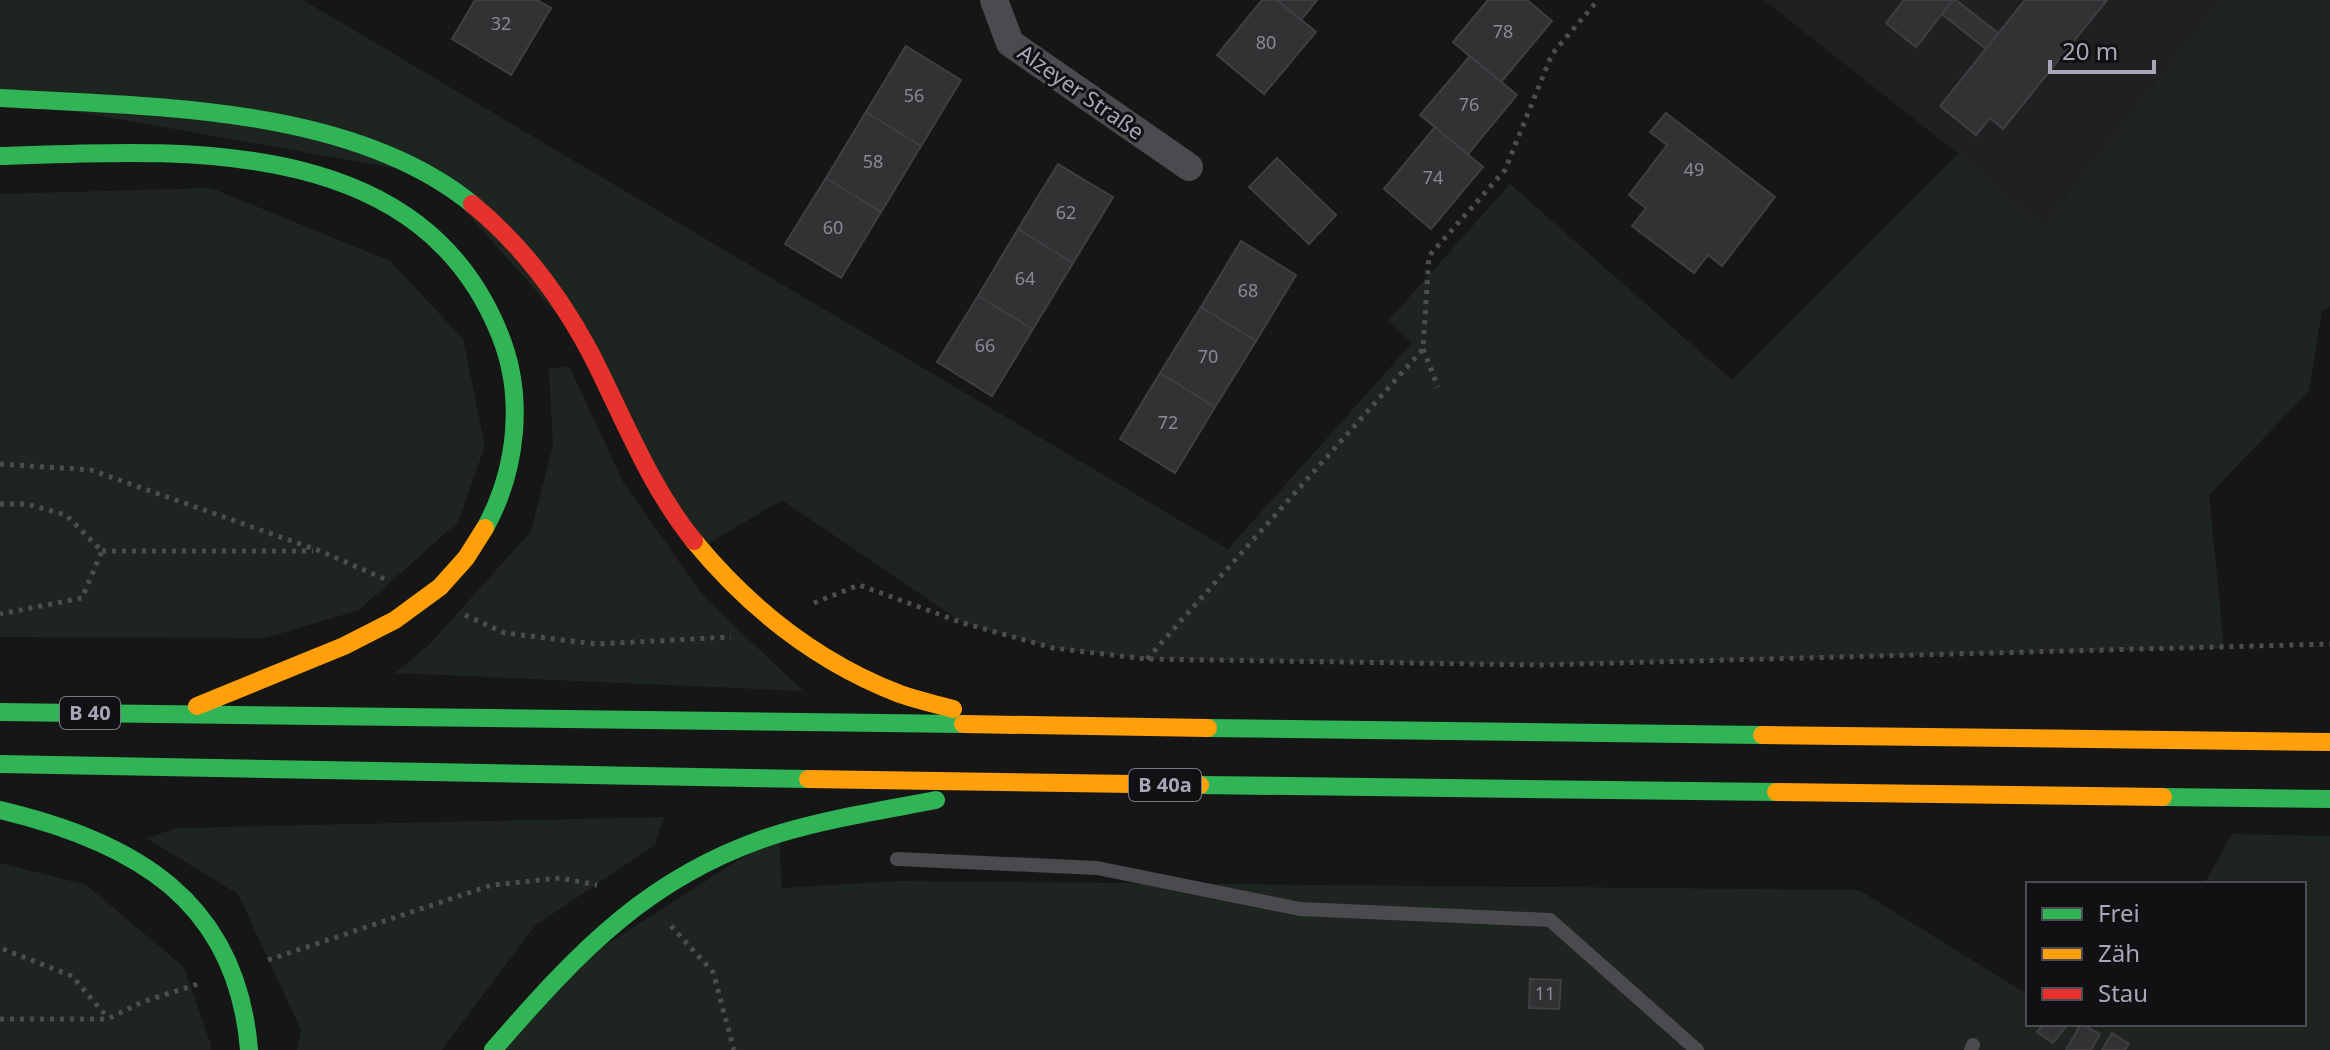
<svg xmlns="http://www.w3.org/2000/svg" width="2330" height="1050" font-family="'Noto Sans',sans-serif">
<rect width="100%" height="100%" fill="#161616"/>
<path fill="#202022" d="M 1764,0 L 2221,0 L 2043,226 L 1958,154 Z"/>
<path fill="#1e2520" d="M 0,0 L 303,0 L 1228,549 L 1412,343 L 1389,320 L 1510,184 L 1732,380 L 1958,154 L 2043,226 L 2221,0 L 2330,0 L 2330,307 L 2322,310 L 2309,391 L 2209,495 L 2224,648 L 1540,665 L 1146,659 L 1053,648 L 963,623 L 782,500 L 699,549 L 588,349 L 433,175 L 0,98 Z
M 211,188 L 390,261 L 463,339 L 485,446 L 458,522 L 359,610 L 265,638 L 0,637 L 0,194 Z
M 569,366 L 623,482 L 704,597 L 803,691 L 395,673 L 430,644 L 531,531 L 553,446 L 549,369 Z
M 664,817 L 655,845 L 536,925 L 442,1050 L 297,1050 L 301,1030 L 238,894 L 146,838 L 178,828 Z
M 779,834 L 782,888 L 899,881 L 1859,890 L 2025,993 L 2028,991 L 2028,1024 L 2304,1024 L 2304,884 L 2199,884 L 2207,879 L 2232,834 L 2330,836 L 2330,1050 L 493,1050 L 559,975 Z
M 0,863 L 86,885 L 184,967 L 211,1045 L 211,1050 L 0,1050 Z"/>
<path fill="#323234" stroke="#3f3e42" stroke-width="2" d="M 475,0 L 537,0 L 551,8 L 511,75 L 452,39 Z
M 1262,0 L 1277,0 L 1316,32 L 1264,94 L 1217,55 Z
M 1277,0 L 1317,0 L 1301,20 Z
M 1488,0 L 1527,0 L 1552,21 L 1501,82 L 1453,42 Z
M 1904,0 L 1953,0 L 1916,47 L 1886,23 Z
M 1953,0 L 1956,0 L 1998,33 L 1986,49 L 1942,14 Z
M 2025,0 L 2107,0 L 2003,129 L 1990,118 L 1976,135 L 1940,106 Z
M 906,46 L 961,80 L 921,146 L 866,112 Z
M 1470,56 L 1517,95 L 1468,154 L 1420,115 Z
M 866,112 L 921,146 L 881,212 L 826,178 Z
M 1666,113 L 1775,197 L 1722,266 L 1708,255 L 1694,273 L 1632,226 L 1646,208 L 1629,195 L 1667,145 L 1650,132 Z
M 1435,127 L 1483,167 L 1431,229 L 1384,189 Z
M 1277,158 L 1336,215 L 1309,244 L 1249,187 Z
M 1058,164 L 1113,197 L 1073,263 L 1018,229 Z
M 826,178 L 881,212 L 841,278 L 785,244 Z
M 1018,229 L 1073,263 L 1033,329 L 978,296 Z
M 1241,241 L 1296,275 L 1256,341 L 1201,307 Z
M 978,296 L 1033,329 L 992,396 L 937,362 Z
M 1201,307 L 1256,341 L 1215,407 L 1160,373 Z
M 1160,373 L 1215,407 L 1175,473 L 1120,439 Z
M 1530,979 L 1561,980 L 1559,1009 L 1529,1008 Z
M 2044,1024 L 2068,1024 L 2053,1043 L 2037,1032 Z
M 2081,1024 L 2100,1034 L 2091,1050 L 2066,1050 Z
M 2112,1033 L 2129,1044 L 2125,1050 L 2102,1050 Z"/>
<g fill="none" stroke-linecap="round" stroke-linejoin="round">
<path stroke="#4c4c51" stroke-width="5" stroke-dasharray="4 6" stroke-linecap="butt" d="M 1423,349 L 1438,387
M 0,464 L 91,470 L 320,551 L 387,580
M 0,504 L 27,504 L 66,515 L 102,551 L 82,598 L 0,614
M 102,551 L 313,551
M 814,603 L 859,585 L 963,623 L 1053,648 L 1146,659 L 1540,665 L 2330,644
M 465,615 L 505,633 L 596,644 L 731,637
M 1147,659 L 1423,349 L 1429,256 L 1505,170 L 1552,54 L 1598,0
M 671,926 L 713,972 L 734,1050
M 3,949 L 72,976 L 108,1018
M 268,960 L 492,885 L 560,878 L 597,885
M 0,1019 L 108,1019 L 142,1002 L 198,984"/>
<path stroke="#4a4a4f" stroke-width="14" d="M 897,859 L 1097,868 L 1300,909 L 1550,920 L 1697,1050
M 1971,1050 L 1973,1045"/>
<path stroke="#4a4a4f" stroke-width="28" d="M 994,0 L 1010,43 L 1189,167"/>
<path stroke="#30b455" stroke-width="18" d="M 0,98 C 151,107 350,105 472,204
M 0,156 C 180,150 419,132 500,335 C 525,397 517,470 485,528
M 0,712 L 963,724
M 1208,728 L 1762,735
M 0,764 L 808,779
M 1200,785 L 1776,792
M 2163,797 L 2330,799
M 0,810 C 134,842 237,900 249,1050
M 493,1050 C 579,951 651,873 781,833 C 831,818 884,810 936,800"/>
<path stroke="#ff9f0a" stroke-width="18" d="M 694,541 C 750,609 817,662 900,694 C 917,700 935,704 953,709
M 197,706 L 344,646 L 395,620 L 440,587 L 466,558 L 485,528
M 963,724 L 1208,728
M 1762,735 L 2330,742
M 808,779 L 1200,785
M 1776,792 L 2163,797"/>
<path stroke="#e5322d" stroke-width="18" d="M 472,204 C 521,244 560,296 590,352 C 623,416 648,484 694,541"/>
</g>
<g text-anchor="middle" stroke-width="6" stroke-linejoin="round" paint-order="stroke">
<g font-size="18" fill="#898997">
<text x="501" y="30">32</text>
<text x="1503" y="38">78</text>
<text x="1266" y="49">80</text>
<text x="914" y="102">56</text>
<text x="1469" y="111">76</text>
<text x="873" y="168">58</text>
<text x="1694" y="176">49</text>
<text x="1433" y="184">74</text>
<text x="1066" y="219">62</text>
<text x="833" y="234">60</text>
<text x="1025" y="285">64</text>
<text x="1248" y="297">68</text>
<text x="985" y="352">66</text>
<text x="1208" y="363">70</text>
<text x="1168" y="429">72</text>
<text x="1545" y="1000">11</text>
</g>
<g fill="#111012" stroke="#797986" stroke-width="2">
<rect x="60" y="697" width="60" height="32" rx="6"/>
<rect x="1129" y="769" width="72" height="32" rx="6"/>
</g>
<g font-size="20" font-weight="bold" fill="#a6a6b8">
<text x="90" y="720">B 40</text>
<text x="1165" y="792">B 40a</text>
</g>
<g font-size="22" fill="#a6a6b8" stroke="#111012">
<text transform="translate(1081 92) rotate(35)" y="8">Alzeyer Straße</text>
</g>
</g>
<rect x="2026" y="882" width="280" height="144" fill="#111012" stroke="#4d4c54" stroke-width="2"/>
<rect x="2042" y="908" width="40" height="12" fill="#30b455" stroke="#4d4c54" stroke-width="2"/>
<text x="2098" y="922" font-size="24" fill="#a6a6b8">Frei</text>
<rect x="2042" y="948" width="40" height="12" fill="#ff9f0a" stroke="#4d4c54" stroke-width="2"/>
<text x="2098" y="962" font-size="24" fill="#a6a6b8">Zäh</text>
<rect x="2042" y="988" width="40" height="12" fill="#e5322d" stroke="#4d4c54" stroke-width="2"/>
<text x="2098" y="1002" font-size="24" fill="#a6a6b8">Stau</text>
<path d="M2050 60v12h104v-12" fill="none" stroke="#a6a6b8" stroke-width="4"/>
<text x="2062" y="60" font-size="24" fill="#a6a6b8" stroke="#111012" stroke-width="6" paint-order="stroke">20 m</text>
</svg>
